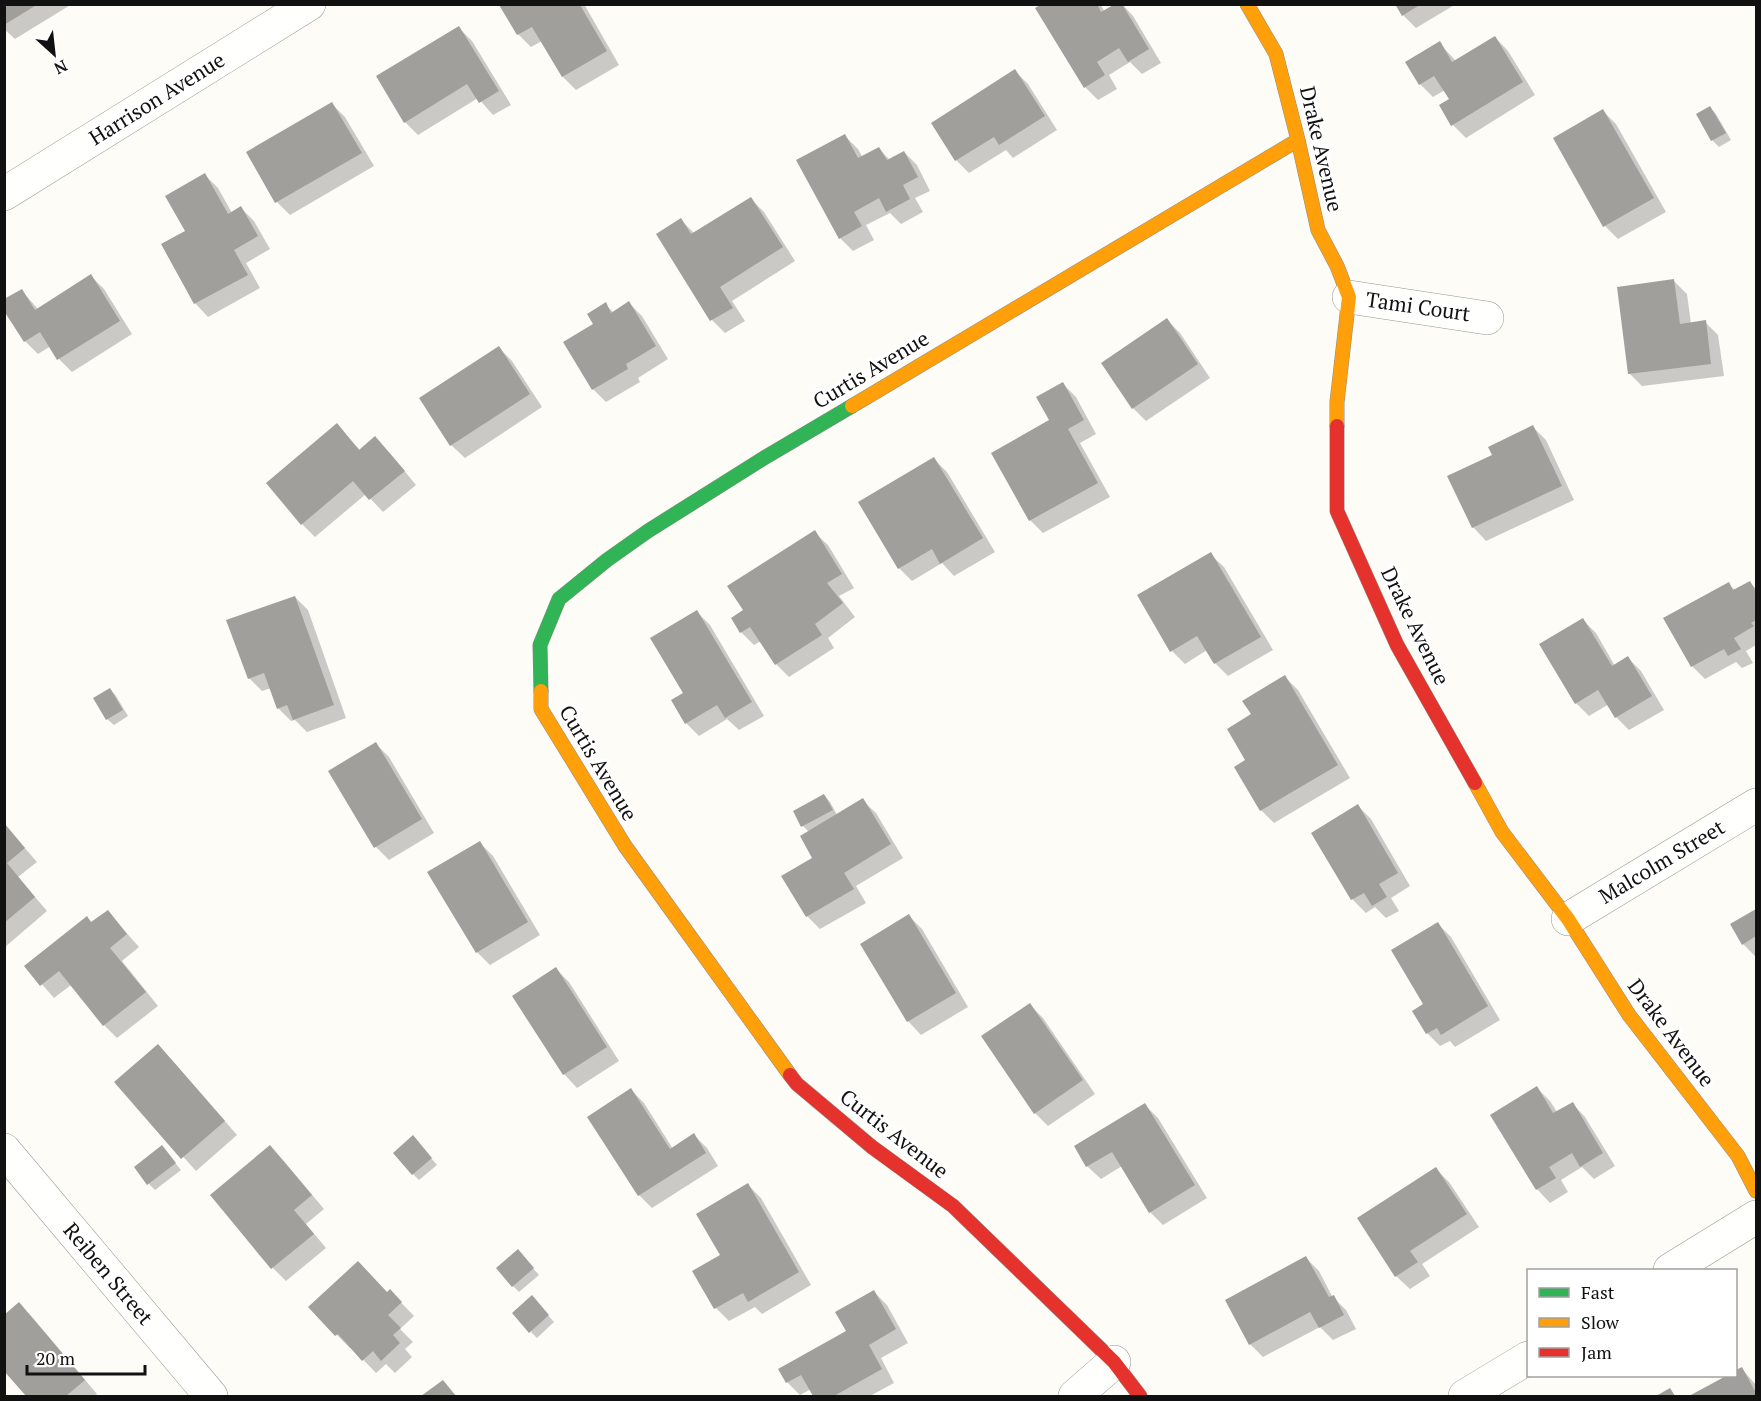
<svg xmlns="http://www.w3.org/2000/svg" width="1761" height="1401" font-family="'PT Serif',serif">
<rect width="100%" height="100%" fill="#fdfcf7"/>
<path fill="#0003" d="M 4,4 L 72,4 L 15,39 L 4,29 Z
M 501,4 L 584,4 L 619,65 L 576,90 L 563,77 L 542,41 L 531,47 L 518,34 Z
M 1045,4 L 1100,4 L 1105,12 L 1122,4 L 1133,16 L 1161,63 L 1142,74 L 1130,62 L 1109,75 L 1117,89 L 1098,100 L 1085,87 Z
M 1396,4 L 1456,4 L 1416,28 L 1403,15 Z
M 459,28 L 472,41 L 511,105 L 493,115 L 478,98 L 418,135 L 405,122 Z
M 1495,37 L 1508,51 L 1535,95 L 1466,138 L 1453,125 L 1451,100 L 1445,90 L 1433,97 L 1420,84 L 1407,63 L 1439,43 L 1456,61 Z
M 1015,71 L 1028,84 L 1057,130 L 1013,158 L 1006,150 L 969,173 L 956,160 L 933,123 Z
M 332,104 L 345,117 L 374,166 L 290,215 L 277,202 Z
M 1710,107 L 1716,114 L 1731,140 L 1719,147 L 1712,140 L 1698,114 Z
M 1603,111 L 1616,124 L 1666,212 L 1618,239 L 1605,226 L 1555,139 Z
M 845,136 L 858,149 L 863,158 L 879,149 L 890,160 L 904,152 L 917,165 L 930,191 L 915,198 L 923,212 L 901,224 L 890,213 L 866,225 L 874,240 L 853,251 L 840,238 Z
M 205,175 L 218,188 L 232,213 L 241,208 L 254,221 L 270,249 L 246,263 L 260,288 L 208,317 L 195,303 L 163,245 L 187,231 Z
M 751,199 L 764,212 L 795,261 L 732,301 L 745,321 L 725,333 L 712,320 L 658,235 L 681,220 L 695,234 Z
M 91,276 L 104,289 L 132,334 L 72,372 L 59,359 L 51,346 L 38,354 L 25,341 L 21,290 L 38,309 Z
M 1674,281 L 1687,294 L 1691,324 L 1705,322 L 1718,335 L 1724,376 L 1642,386 L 1629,373 Z
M 629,303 L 642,316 L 668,359 L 638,378 L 640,382 L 606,402 L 593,389 L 565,343 L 595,324 L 605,304 L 614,313 Z
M 1167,320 L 1180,333 L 1210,378 L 1146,421 L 1133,408 Z
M 499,348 L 512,361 L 542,407 L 465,458 L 451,445 Z
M 1063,384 L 1076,397 L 1096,434 L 1080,443 L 1110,497 L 1043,533 L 1030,520 L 1051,421 Z
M 337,425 L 360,450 L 388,451 L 416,485 L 383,512 L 366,494 L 315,537 L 302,524 Z
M 1533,427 L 1546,440 L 1574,500 L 1486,541 L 1473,527 L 1494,456 Z
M 934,459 L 947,472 L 995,552 L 954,576 L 942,563 L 912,581 L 899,568 Z
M 814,532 L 828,545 L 854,588 L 839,596 L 855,617 L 828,638 L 834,648 L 789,677 L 776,664 L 761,641 L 754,645 L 741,632 L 745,611 Z
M 1210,554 L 1224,567 L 1273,650 L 1228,676 L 1215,663 L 1207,650 L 1185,664 L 1172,651 Z
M 1750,583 L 1756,589 L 1756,645 L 1746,651 L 1753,663 L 1742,668 L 1736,662 L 1705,679 L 1692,666 L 1728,584 L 1736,591 Z
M 295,597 L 308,610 L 346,718 L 307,732 L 295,720 L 291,721 L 278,708 L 271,688 L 262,691 L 249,678 Z
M 697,612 L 710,625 L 764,716 L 739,730 L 727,719 L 699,736 L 686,723 L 685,694 Z
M 1583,620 L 1596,633 L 1615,666 L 1628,658 L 1641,671 L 1664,710 L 1629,730 L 1616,717 L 1609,704 L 1589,716 L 1576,703 Z
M 1285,677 L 1298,690 L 1350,778 L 1274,823 L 1261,810 L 1247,761 L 1253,715 Z
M 110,689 L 116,696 L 128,716 L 114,725 L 107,719 Z
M 376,744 L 389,757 L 434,833 L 389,860 L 376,847 L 330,772 Z
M 824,795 L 830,802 L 837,815 L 862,800 L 876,813 L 903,858 L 856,886 L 866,903 L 820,929 L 807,916 L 815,858 L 809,832 L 803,826 L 795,812 Z
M 1358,806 L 1371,819 L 1410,886 L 1391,898 L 1399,911 L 1386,918 L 1375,907 L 1366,913 L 1353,900 L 1313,833 Z
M 4,824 L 37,862 L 18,877 L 47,911 L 5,947 Z
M 480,843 L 493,856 L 540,935 L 490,965 L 477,952 Z
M 1756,911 L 1756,957 L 1743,944 L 1732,925 Z
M 108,912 L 139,947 L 122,961 L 158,1006 L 117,1038 L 104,1025 L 71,985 L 54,998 L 26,966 L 92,924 Z
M 909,916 L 922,929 L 968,1007 L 921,1035 L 908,1021 L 862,944 Z
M 1438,924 L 1451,937 L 1500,1020 L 1455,1047 L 1450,1041 L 1440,1046 L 1427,1033 L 1426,1005 Z
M 556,969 L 569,982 L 619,1061 L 577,1088 L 564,1074 L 514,996 Z
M 1030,1005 L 1043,1018 L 1095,1094 L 1048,1126 L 1035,1113 Z
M 171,1059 L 237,1135 L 196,1171 L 116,1082 Z
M 1537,1088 L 1550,1101 L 1557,1112 L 1572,1103 L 1585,1117 L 1615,1166 L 1594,1179 L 1582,1167 L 1561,1180 L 1568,1192 L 1550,1203 L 1537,1189 Z
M 631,1090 L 644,1103 L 673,1149 L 694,1135 L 707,1148 L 718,1166 L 652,1208 L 639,1195 L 589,1117 Z
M 1145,1105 L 1158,1118 L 1207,1198 L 1163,1225 L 1150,1212 L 1122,1166 L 1101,1179 L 1087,1166 Z
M 419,1144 L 437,1165 L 419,1180 L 413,1174 Z
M 162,1147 L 181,1170 L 155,1190 L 149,1184 Z
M 270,1147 L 283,1160 L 324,1209 L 306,1224 L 326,1248 L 286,1281 L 273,1268 L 212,1195 Z
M 1436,1169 L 1449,1182 L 1479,1227 L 1422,1264 L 1430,1276 L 1410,1289 L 1396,1276 Z
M 748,1185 L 761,1198 L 811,1285 L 762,1314 L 755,1307 L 729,1321 L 716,1308 L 722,1255 Z
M 524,1258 L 539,1275 L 519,1292 L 513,1286 Z
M 1306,1258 L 1319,1271 L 1332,1296 L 1346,1310 L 1356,1329 L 1333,1340 L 1320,1327 L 1263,1357 L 1250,1344 Z
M 390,1291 L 414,1316 L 400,1329 L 413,1342 L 405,1349 L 412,1357 L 395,1373 L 386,1364 L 376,1373 L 351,1347 L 350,1348 L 337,1335 L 310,1307 L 387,1293 Z
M 874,1292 L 887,1305 L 908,1343 L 881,1358 L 894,1383 L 870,1396 L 815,1396 L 811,1389 L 800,1395 L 787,1382 L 848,1332 Z
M 19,1304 L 32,1317 L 97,1394 L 94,1396 L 28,1396 L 4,1369 Z
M 538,1304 L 554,1322 L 537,1338 L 531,1332 Z
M 1742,1369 L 1756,1385 L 1756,1396 L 1692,1396 L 1729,1376 L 1736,1376 L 1736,1372 Z"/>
<path fill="#a19f9c" d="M 4,4 L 38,4 L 4,25 Z
M 1042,4 L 1097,4 L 1101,12 L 1115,4 L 1122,4 L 1149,49 L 1128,62 L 1119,48 L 1097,62 L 1105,75 L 1084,88 L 1035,8 Z
M 1395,4 L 1421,4 L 1402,16 Z
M 499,5 L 580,5 L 607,51 L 562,77 L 532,27 L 517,35 Z
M 459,26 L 499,91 L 479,103 L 467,84 L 404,123 L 376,76 Z
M 1495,36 L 1523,82 L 1451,126 L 1439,105 L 1449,99 L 1434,76 L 1419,85 L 1405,62 L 1440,41 L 1452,62 Z
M 1015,69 L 1045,116 L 999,145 L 994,137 L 955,161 L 931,123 Z
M 332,102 L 362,153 L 275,203 L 246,152 Z
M 1710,106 L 1726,133 L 1711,141 L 1696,114 Z
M 1603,109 L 1654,198 L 1603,227 L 1553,138 Z
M 845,134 L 858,158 L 879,147 L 887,160 L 904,151 L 918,177 L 903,185 L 910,199 L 886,212 L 879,198 L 854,212 L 862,226 L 839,239 L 796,160 Z
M 205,173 L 228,214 L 241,206 L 258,236 L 234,250 L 248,275 L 194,304 L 161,244 L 185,231 L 165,196 Z
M 751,197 L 783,247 L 720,287 L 733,308 L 710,321 L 656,234 L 681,218 L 691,234 Z
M 91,274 L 120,321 L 57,360 L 40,332 L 24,342 L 4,311 L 4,299 L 22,289 L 35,310 Z
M 1674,279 L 1680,324 L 1706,320 L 1711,364 L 1628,374 L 1617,287 Z
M 629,301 L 656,346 L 626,364 L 628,369 L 592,390 L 563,342 L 593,324 L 587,314 L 606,302 L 611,313 Z
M 1167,318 L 1198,364 L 1132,409 L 1101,363 Z
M 499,346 L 530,394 L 450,446 L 419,398 Z
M 1063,382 L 1084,420 L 1068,429 L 1098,483 L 1029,521 L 991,453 L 1049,420 L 1036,397 Z
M 337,423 L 359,450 L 375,436 L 405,471 L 369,500 L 353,481 L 301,525 L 266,483 Z
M 1533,425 L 1562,486 L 1472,528 L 1447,476 L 1492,455 L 1488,447 Z
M 934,457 L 983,538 L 940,564 L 932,549 L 898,569 L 858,502 Z
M 815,530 L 842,574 L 827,583 L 843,603 L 815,624 L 822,635 L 775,665 L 750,627 L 740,633 L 731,618 L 743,610 L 727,586 Z
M 1211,552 L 1261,637 L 1214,664 L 1197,636 L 1170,652 L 1137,595 Z
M 1750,581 L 1756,591 L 1756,620 L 1751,623 L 1754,626 L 1734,638 L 1741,649 L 1728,656 L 1724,649 L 1691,667 L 1663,618 L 1729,582 L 1733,590 Z
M 295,596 L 334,705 L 293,720 L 287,705 L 277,709 L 264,673 L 248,679 L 226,620 Z
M 697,610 L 752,702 L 725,718 L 717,705 L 685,724 L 671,700 L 683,693 L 650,638 Z
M 1583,618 L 1612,666 L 1628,656 L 1652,696 L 1615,718 L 1598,690 L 1575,704 L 1539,644 Z
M 1285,675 L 1338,765 L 1260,811 L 1234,767 L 1245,760 L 1227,729 L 1251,714 L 1242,701 Z
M 110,688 L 123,710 L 106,720 L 93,698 Z
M 376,742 L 422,819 L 374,848 L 328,771 Z
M 824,794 L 833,810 L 801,827 L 793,811 Z
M 863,798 L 891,844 L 844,873 L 854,889 L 806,917 L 781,876 L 812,858 L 800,836 Z
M 1358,804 L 1398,873 L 1379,884 L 1387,897 L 1372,906 L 1364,893 L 1351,900 L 1311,833 Z
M 5,824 L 25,848 L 7,863 L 35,897 L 4,923 Z
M 480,841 L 528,922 L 476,953 L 427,872 Z
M 1756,909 L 1756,936 L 1742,945 L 1730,924 Z
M 108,910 L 127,934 L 110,948 L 146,992 L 103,1026 L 59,971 L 40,986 L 24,966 L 87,916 L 91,922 Z
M 909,914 L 956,993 L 907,1022 L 860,944 Z
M 1438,922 L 1488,1006 L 1441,1035 L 1437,1028 L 1426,1034 L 1412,1011 L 1423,1004 L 1391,950 Z
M 556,967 L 607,1047 L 563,1075 L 512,996 Z
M 1030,1003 L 1083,1080 L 1034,1114 L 981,1036 Z
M 158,1044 L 225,1121 L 181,1159 L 114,1082 Z
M 1537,1086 L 1553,1113 L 1573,1102 L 1603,1153 L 1580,1167 L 1572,1153 L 1549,1167 L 1556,1178 L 1536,1190 L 1490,1115 Z
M 631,1088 L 670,1149 L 694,1133 L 706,1153 L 638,1196 L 587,1117 Z
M 1145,1103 L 1195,1185 L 1149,1213 L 1112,1152 L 1086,1167 L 1074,1146 Z
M 413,1135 L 432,1158 L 412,1175 L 393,1153 Z
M 162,1145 L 176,1163 L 147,1185 L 134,1167 Z
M 270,1145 L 312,1195 L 294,1210 L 314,1234 L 271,1269 L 210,1195 Z
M 1436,1167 L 1467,1214 L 1410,1251 L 1418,1262 L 1395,1277 L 1357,1218 Z
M 748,1183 L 799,1272 L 748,1302 L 743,1293 L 714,1309 L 692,1271 L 720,1255 L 696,1214 Z
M 518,1249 L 534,1268 L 512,1287 L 496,1268 Z
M 1306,1256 L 1329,1297 L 1334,1295 L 1344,1315 L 1319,1328 L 1310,1312 L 1249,1345 L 1225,1300 Z
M 358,1261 L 387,1292 L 390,1289 L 402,1302 L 388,1315 L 401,1328 L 393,1335 L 400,1343 L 381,1361 L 373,1351 L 362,1361 L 338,1334 L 335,1336 L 308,1307 Z
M 874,1290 L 896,1329 L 869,1345 L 882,1369 L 834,1396 L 813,1396 L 801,1375 L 786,1383 L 778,1369 L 846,1331 L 835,1312 Z
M 532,1295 L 549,1315 L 529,1333 L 512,1313 Z
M 19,1302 L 85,1380 L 66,1396 L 26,1396 L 4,1371 L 4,1315 Z
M 1742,1367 L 1756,1393 L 1756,1396 L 1689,1396 L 1726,1376 L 1736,1376 L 1736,1370 Z
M 443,1380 L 456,1396 L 421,1396 Z
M 1670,1388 L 1675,1396 L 1656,1396 Z"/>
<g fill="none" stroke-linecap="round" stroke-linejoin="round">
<g stroke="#979795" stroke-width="34">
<path id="street" d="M 4,194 L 309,4
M 1349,297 L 1487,318
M 1568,919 L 1756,805
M 4,1150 L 211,1396
M 1670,1270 L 1756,1217
M 1075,1396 L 1114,1362
M 1465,1396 L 1528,1358"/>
</g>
<g stroke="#8e8d8b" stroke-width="15">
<path id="fast" d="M 541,691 L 540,645 L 559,599 L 607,560 L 648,531 L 764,458 L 852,406"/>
</g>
<g stroke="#8e8d8b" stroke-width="15">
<path id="slow" d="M 1247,4 L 1276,54 L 1298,140 L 1318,230 L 1337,266 L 1349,297 L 1337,402 L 1337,426
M 852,406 L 1298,140
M 541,691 L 541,709 L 625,846 L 790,1075
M 1475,783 L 1502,832 L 1568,919 L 1629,1015 L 1738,1156 L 1756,1191"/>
</g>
<g stroke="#8e8d8b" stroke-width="15">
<path id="jam" d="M 1337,426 L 1337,511 L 1397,645 L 1475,783
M 790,1075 L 797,1084 L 872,1147 L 953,1206 L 1114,1362 L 1140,1396"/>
</g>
<use href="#street" stroke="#fffffe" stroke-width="33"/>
<use href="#fast" stroke="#30b455" stroke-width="14"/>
<use href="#slow" stroke="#ff9f0a" stroke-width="14"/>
<use href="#jam" stroke="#e5322d" stroke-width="14"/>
</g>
<g text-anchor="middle" stroke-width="6" stroke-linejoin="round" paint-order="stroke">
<g font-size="21" fill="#111" stroke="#fff">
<text transform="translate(157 99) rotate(-32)" y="7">Harrison Avenue</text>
<text transform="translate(1321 149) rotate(77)" y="7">Drake Avenue</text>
<text transform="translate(1418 307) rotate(8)" y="7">Tami Court</text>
<text transform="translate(871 370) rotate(-31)" y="7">Curtis Avenue</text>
<text transform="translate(1415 626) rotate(64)" y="7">Drake Avenue</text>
<text transform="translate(598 763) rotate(59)" y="7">Curtis Avenue</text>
<text transform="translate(1662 862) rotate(-31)" y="7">Malcolm Street</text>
<text transform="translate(1671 1033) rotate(53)" y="7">Drake Avenue</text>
<text transform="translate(894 1134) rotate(38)" y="7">Curtis Avenue</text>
<text transform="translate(108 1274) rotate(50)" y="7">Reiben Street</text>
</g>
</g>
<rect width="1761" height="1401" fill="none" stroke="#111111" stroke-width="12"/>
<rect x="1527" y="1269" width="210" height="108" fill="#ffffff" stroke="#a0a0a0" stroke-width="1.5"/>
<rect x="1539" y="1288" width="30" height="9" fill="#30b455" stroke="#a0a0a0" stroke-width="1.5"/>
<text x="1581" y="1299" font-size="18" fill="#111111">Fast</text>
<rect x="1539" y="1318" width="30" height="9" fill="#ff9f0a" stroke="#a0a0a0" stroke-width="1.5"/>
<text x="1581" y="1329" font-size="18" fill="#111111">Slow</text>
<rect x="1539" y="1348" width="30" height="9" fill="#e5322d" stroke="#a0a0a0" stroke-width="1.5"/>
<text x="1581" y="1359" font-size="18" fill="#111111">Jam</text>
<g transform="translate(54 54) rotate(153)" stroke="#ffffff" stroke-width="4.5" paint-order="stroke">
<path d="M0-4.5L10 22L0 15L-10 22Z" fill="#111111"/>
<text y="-9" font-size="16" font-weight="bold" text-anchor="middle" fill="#111111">N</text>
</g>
<path d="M27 1365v9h118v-9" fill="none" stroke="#111111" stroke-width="3"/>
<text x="36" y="1365" font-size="18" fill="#111111" stroke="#ffffff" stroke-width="4.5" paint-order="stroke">20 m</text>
</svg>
